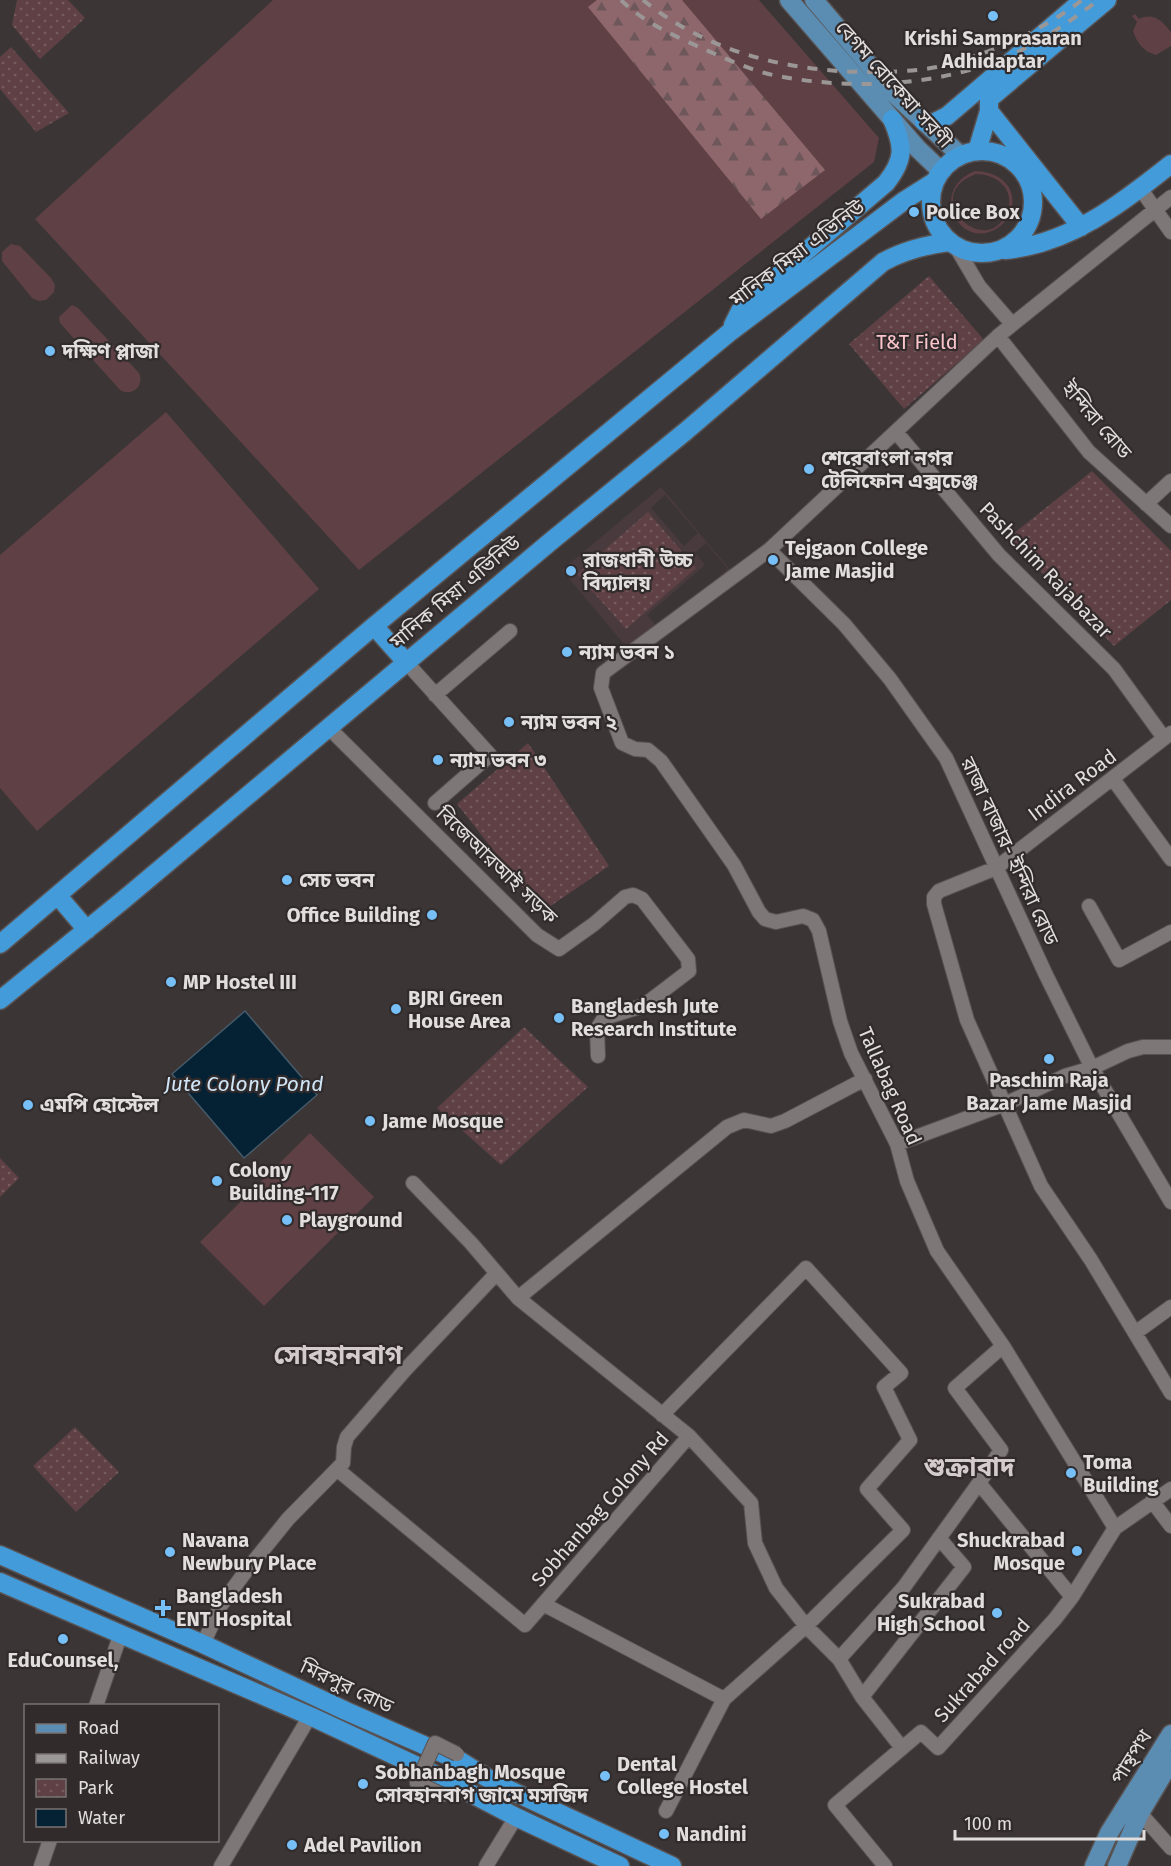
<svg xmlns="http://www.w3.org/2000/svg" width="1171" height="1866" font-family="'Fira Sans','Noto Sans Bengali',sans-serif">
<defs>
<pattern id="forest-firs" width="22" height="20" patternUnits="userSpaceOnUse" patternTransform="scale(1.5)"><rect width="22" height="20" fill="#8e676c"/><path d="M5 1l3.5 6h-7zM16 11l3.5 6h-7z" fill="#6d575a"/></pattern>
<pattern id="park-dots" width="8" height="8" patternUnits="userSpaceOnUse" patternTransform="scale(1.5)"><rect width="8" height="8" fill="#5f4145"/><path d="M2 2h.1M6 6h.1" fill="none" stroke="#765c5f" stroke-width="1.8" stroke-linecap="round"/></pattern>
</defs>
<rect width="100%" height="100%" fill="#3b3536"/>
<path fill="#493b3d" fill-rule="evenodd" d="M 661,487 L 732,572 L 633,655 L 562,570 ZM 665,495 L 698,533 L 684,546 L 651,508 ZM 706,543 L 728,569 L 659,629 L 647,615 L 705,565 L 695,553 Z"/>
<path fill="#5f4145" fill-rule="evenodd" d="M 273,0 L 759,0 L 879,138 L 874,162 L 359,570 L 35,219 Z
M 1135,14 L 1139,19 C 1154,12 1162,21 1171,32 L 1171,46 L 1156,55 C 1144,52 1137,43 1133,31 L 1137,22 L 1132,16 Z
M 975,171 C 996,171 1016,184 1012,207 C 1010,217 1004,224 996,229 C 959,250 928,190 975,171 ZM 976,174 C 997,174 1016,190 1007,212 C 987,262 917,196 976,174 Z
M 11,244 L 20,246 L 51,278 L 55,285 L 54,292 L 46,300 L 39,301 L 32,298 L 2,261 L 2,252 Z
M 72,305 L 78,308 L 139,373 C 145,386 132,397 120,390 L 60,323 L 59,317 Z
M 166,412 L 319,589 L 37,831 L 0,788 L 0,555 Z
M 310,1133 L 374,1197 L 264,1306 L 200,1242 Z"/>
<path fill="url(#forest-firs)" d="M 597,0 L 682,0 L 825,170 L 761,219 L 588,7 Z"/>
<path fill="url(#park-dots)" d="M 17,0 L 68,0 L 85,18 L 40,59 L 12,25 Z
M 11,47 L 69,113 L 36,132 L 0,89 L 0,57 Z
M 929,276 L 984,340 L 904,409 L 849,344 Z
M 1092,471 L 1171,551 L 1171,600 L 1114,646 L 1008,538 Z
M 648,512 L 696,568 L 626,629 L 577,574 Z
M 528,743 L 609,866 L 542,912 L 457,804 Z
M 524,1027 L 588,1087 L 501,1165 L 437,1108 Z
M 0,1158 L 19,1178 L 0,1197 Z
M 75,1427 L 119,1472 L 76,1512 L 33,1466 Z"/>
<path fill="#052235" stroke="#475a68" stroke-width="1.5" d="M 245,1011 L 317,1095 L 244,1158 L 172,1074 Z"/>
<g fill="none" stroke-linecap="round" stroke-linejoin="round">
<g stroke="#585253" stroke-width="16">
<path id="minor" d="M 1140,188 L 1171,232
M 1171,197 L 998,336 L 769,550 L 844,624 L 890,679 L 946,758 L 1046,975 L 1092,1068 L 1171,1202
M 956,247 L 979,286 L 1012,324
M 998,336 L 1089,452 L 1171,526
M 896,432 L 999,555 L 1114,669 L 1164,738
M 1146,504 L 1171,481
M 769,550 L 603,673 L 601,688 L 622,743 L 635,749 L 648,750 L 661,761 L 734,865 L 759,912 L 765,919 L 776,922 L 803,916 L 813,920 L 819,931 L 840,1021 L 851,1053 L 897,1144 L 907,1181 L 937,1251 L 1003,1346 L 1115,1528
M 406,662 L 490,755 L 435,803
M 435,695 L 510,631
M 329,728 L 537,935 L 559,949 L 594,924 L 625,897 L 633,895 L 642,899 L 688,959 L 689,971 L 643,1006 L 604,1018 L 597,1029 L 598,1056
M 1171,733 L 996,868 L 939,891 L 934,897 L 934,904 L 967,1020 L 1041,1186 L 1091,1260 L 1171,1393
M 1113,779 L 1171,859
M 1089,906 L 1119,960 L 1171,932
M 897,1144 L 1005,1104 L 1065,1076 L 1092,1068 L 1128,1051 L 1143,1047 L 1171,1047
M 518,1298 L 727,1127 L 744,1120 L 771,1126 L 785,1121 L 865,1079
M 1135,1333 L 1171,1307
M 689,1436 L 751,1503 L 755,1543 L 776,1588 L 806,1626 L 839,1659 L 862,1697 L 902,1748
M 338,1470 L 525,1625 L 689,1436 L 518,1298 L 471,1243 L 413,1183
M 979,1483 L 1001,1450 L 955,1388 L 1003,1346
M 1152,1501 L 1171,1526
M 543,1604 L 724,1699 L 806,1626 L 903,1530 L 867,1489 L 910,1440 L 884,1387 L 901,1373 L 806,1268 L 662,1415
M 203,1644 L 221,1605 L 246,1571 L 288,1519 L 343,1463 L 344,1447 L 347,1437 L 405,1370 L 496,1274
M 839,1659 L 904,1587 L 979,1483 L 1072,1597
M 862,1697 L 964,1567 L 939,1538
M 96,1706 L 121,1633
M 666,1811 L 724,1699
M 1140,1813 L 1171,1848
M 41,1866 L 50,1840
M 221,1866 L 310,1716
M 486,1866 L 516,1817
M 885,1866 L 835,1805 L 921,1732 L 938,1748 L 1055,1619 L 1072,1597 L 1115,1528 L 1171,1489"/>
</g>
<g stroke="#585253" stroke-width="21">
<path id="major" d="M 789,0 L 917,148 L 941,171
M 814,0 L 893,93 L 960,155
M 1094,1866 L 1109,1833 L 1171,1734
M 1117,1866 L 1140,1813 L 1171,1761"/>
</g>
<g stroke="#585253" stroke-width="21">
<path id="highway" d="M 989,111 L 1081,227
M 924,122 L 933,123 L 947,116 L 1083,0
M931 202a51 51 0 1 1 102 0a51 51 0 1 1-102 0Z
M 977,151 L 989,111 L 989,99 L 1107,0
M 1005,250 C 1070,244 1122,203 1171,164
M 733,325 L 740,311 L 754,296 L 886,183 C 905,159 904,147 892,119
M 374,626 L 406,662
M 58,896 L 87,930
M 0,944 L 374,626 L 730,332 L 905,200 L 935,181
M 0,1000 L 122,901 L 550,542 L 686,431 L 883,262 C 905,250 925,245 949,242
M 0,1555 L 203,1644 L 346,1711 L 460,1761 L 497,1784 L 672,1866
M 0,1582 L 310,1716 L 430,1772 L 516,1817 L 620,1866"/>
</g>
<use href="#minor" stroke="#7e7778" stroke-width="14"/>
<use href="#major" stroke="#5b8db2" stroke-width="18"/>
<use href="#highway" stroke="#439bd9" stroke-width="18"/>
<path stroke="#9c9797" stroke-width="4" stroke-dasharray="10 10" stroke-linecap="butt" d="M 621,0 C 644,23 677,37 706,50 C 731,61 757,73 783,77 C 857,90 942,86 1011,55 C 1043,41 1071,20 1099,0
M 643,0 C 707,52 789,72 870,72 C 893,72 919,71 942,66 C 992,53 1042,31 1082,0"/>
<g stroke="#585253" stroke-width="16" stroke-linecap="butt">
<path id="minor-bridge" d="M 443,1795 L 417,1783 L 435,1743 L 457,1754"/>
</g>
<use href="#minor-bridge" stroke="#7e7778" stroke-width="14"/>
</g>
<g fill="#76c0f7" stroke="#312b2c" stroke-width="2">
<circle cx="993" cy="16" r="6"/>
<circle cx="914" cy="212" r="6"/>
<circle cx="50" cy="351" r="6"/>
<circle cx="809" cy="469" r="6"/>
<circle cx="773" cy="560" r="6"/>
<circle cx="571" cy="571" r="6"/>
<circle cx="567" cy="652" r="6"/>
<circle cx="509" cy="722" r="6"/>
<circle cx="438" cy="760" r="6"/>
<circle cx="287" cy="880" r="6"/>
<circle cx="432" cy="915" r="6"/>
<circle cx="171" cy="982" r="6"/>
<circle cx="396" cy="1009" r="6"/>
<circle cx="559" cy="1018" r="6"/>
<circle cx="1049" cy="1059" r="6"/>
<circle cx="28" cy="1105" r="6"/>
<circle cx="370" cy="1121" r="6"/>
<circle cx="217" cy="1181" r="6"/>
<circle cx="287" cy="1220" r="6"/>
<circle cx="1071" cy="1473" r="6"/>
<circle cx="1077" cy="1551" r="6"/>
<circle cx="170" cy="1552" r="6"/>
<path d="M160 1599h6v6h6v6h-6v6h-6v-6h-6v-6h6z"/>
<circle cx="997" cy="1613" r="6"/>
<circle cx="63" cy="1639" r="6"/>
<circle cx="605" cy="1776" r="6"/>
<circle cx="363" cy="1784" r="6"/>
<circle cx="664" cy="1834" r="6"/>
<circle cx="292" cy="1845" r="6"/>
</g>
<g text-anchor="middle" stroke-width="4.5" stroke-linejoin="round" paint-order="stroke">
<g font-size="20" font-weight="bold" fill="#e2dede" stroke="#312b2c" text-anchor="start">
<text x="993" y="45" text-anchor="middle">Krishi Samprasaran<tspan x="993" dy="23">Adhidaptar</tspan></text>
<text x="926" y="219">Police Box</text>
<text x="62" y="358">দক্ষিণ প্লাজা</text>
<text x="821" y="465">শেরেবাংলা নগর<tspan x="821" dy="23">টেলিফোন এক্সচেঞ্জ</tspan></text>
<text x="785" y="555">Tejgaon College<tspan x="785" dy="23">Jame Masjid</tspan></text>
<text x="583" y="567">রাজধানী উচ্চ<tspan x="583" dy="23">বিদ্যালয়</tspan></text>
<text x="579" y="659">ন্যাম ভবন ১</text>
<text x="521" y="729">ন্যাম ভবন ২</text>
<text x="450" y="767">ন্যাম ভবন ৩</text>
<text x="299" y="887">সেচ ভবন</text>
<text x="420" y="922" text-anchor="end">Office Building</text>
<text x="183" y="989">MP Hostel III</text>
<text x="408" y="1005">BJRI Green<tspan x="408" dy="23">House Area</tspan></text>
<text x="571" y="1013">Bangladesh Jute<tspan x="571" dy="23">Research Institute</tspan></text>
<text x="1049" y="1087" text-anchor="middle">Paschim Raja<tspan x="1049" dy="23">Bazar Jame Masjid</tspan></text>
<text x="40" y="1112">এমপি হোস্টেল</text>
<text x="382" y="1128">Jame Mosque</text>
<text x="229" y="1177">Colony<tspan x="229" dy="23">Building-117</tspan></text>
<text x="299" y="1227">Playground</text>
<text x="1083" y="1469">Toma<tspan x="1083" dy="23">Building</tspan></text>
<text x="182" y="1547">Navana<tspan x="182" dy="23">Newbury Place</tspan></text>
<text x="1065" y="1547" text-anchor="end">Shuckrabad<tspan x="1065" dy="23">Mosque</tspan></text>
<text x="176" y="1603">Bangladesh<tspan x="176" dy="23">ENT Hospital</tspan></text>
<text x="985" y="1608" text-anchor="end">Sukrabad<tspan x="985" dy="23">High School</tspan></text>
<text x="63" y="1667" text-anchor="middle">EduCounsel,</text>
<text x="617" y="1771">Dental<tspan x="617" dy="23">College Hostel</tspan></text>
<text x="375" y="1779">Sobhanbagh Mosque<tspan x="375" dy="23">সোবহানবাগ জামে মসজিদ</tspan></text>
<text x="676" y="1841">Nandini</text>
<text x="304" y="1852">Adel Pavilion</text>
</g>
<g font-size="20" fill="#e2dede" stroke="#312b2c">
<text transform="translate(894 84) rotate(48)" y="7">বেগম রোকেয়া সরণী</text>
<text transform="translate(797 253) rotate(-37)" y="7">মানিক মিয়া এভিনিউ</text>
<text transform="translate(1097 420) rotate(49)" y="7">ইন্দিরা রোড</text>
<text transform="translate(1046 570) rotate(46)" y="7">Pashchim Rajabazar</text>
<text transform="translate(455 592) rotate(-40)" y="7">মানিক মিয়া এভিনিউ</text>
<text transform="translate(1072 785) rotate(-37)" y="7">Indira Road</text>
<text transform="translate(1010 851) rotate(65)" y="7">রাজা বাজার- ইন্দিরা রোড</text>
<text transform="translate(497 865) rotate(44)" y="7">বিজেআরআই সড়ক</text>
<text transform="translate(890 1086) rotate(66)" y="7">Tallabag Road</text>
<text transform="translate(600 1509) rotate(-49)" y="7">Sobhanbag Colony Rd</text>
<text transform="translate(982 1670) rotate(-48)" y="7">Sukrabad road</text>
<text transform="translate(347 1686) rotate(25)" y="7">মিরপুর রোড</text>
<text transform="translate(1131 1757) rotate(-58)" y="7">পান্থপথ</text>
</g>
<g font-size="20" fill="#fcc4cb" stroke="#312b2c">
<text x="917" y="349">T&amp;T Field</text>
</g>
<g font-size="21" font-style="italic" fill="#d0e5f6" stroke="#312b2c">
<text x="244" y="1091">Jute Colony Pond</text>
</g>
<g font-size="26" font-weight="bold" fill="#d3cbcc" stroke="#312b2c">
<text x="338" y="1364">সোবহানবাগ</text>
<text x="969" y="1476">শুক্রাবাদ</text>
</g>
</g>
<rect x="24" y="1704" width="195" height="138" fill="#312b2c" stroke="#787373" stroke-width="1.5"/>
<rect x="36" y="1724" width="30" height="9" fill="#5b8db2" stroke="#787373" stroke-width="1.5"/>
<text x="78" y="1734" font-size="18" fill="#e2dede">Road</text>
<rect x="36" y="1754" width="30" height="9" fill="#9c9797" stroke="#787373" stroke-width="1.5"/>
<text x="78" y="1764" font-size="18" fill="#e2dede">Railway</text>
<rect x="36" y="1779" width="30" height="18" fill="url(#park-dots)" stroke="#787373" stroke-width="1.5"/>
<text x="78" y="1794" font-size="18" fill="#e2dede">Park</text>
<rect x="36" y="1809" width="30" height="18" fill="#052235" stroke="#787373" stroke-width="1.5"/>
<text x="78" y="1824" font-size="18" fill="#e2dede">Water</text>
<path d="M955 1830v9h189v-9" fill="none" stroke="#e2dede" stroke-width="3"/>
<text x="964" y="1830" font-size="18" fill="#e2dede" stroke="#312b2c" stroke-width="4.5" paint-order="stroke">100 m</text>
</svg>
